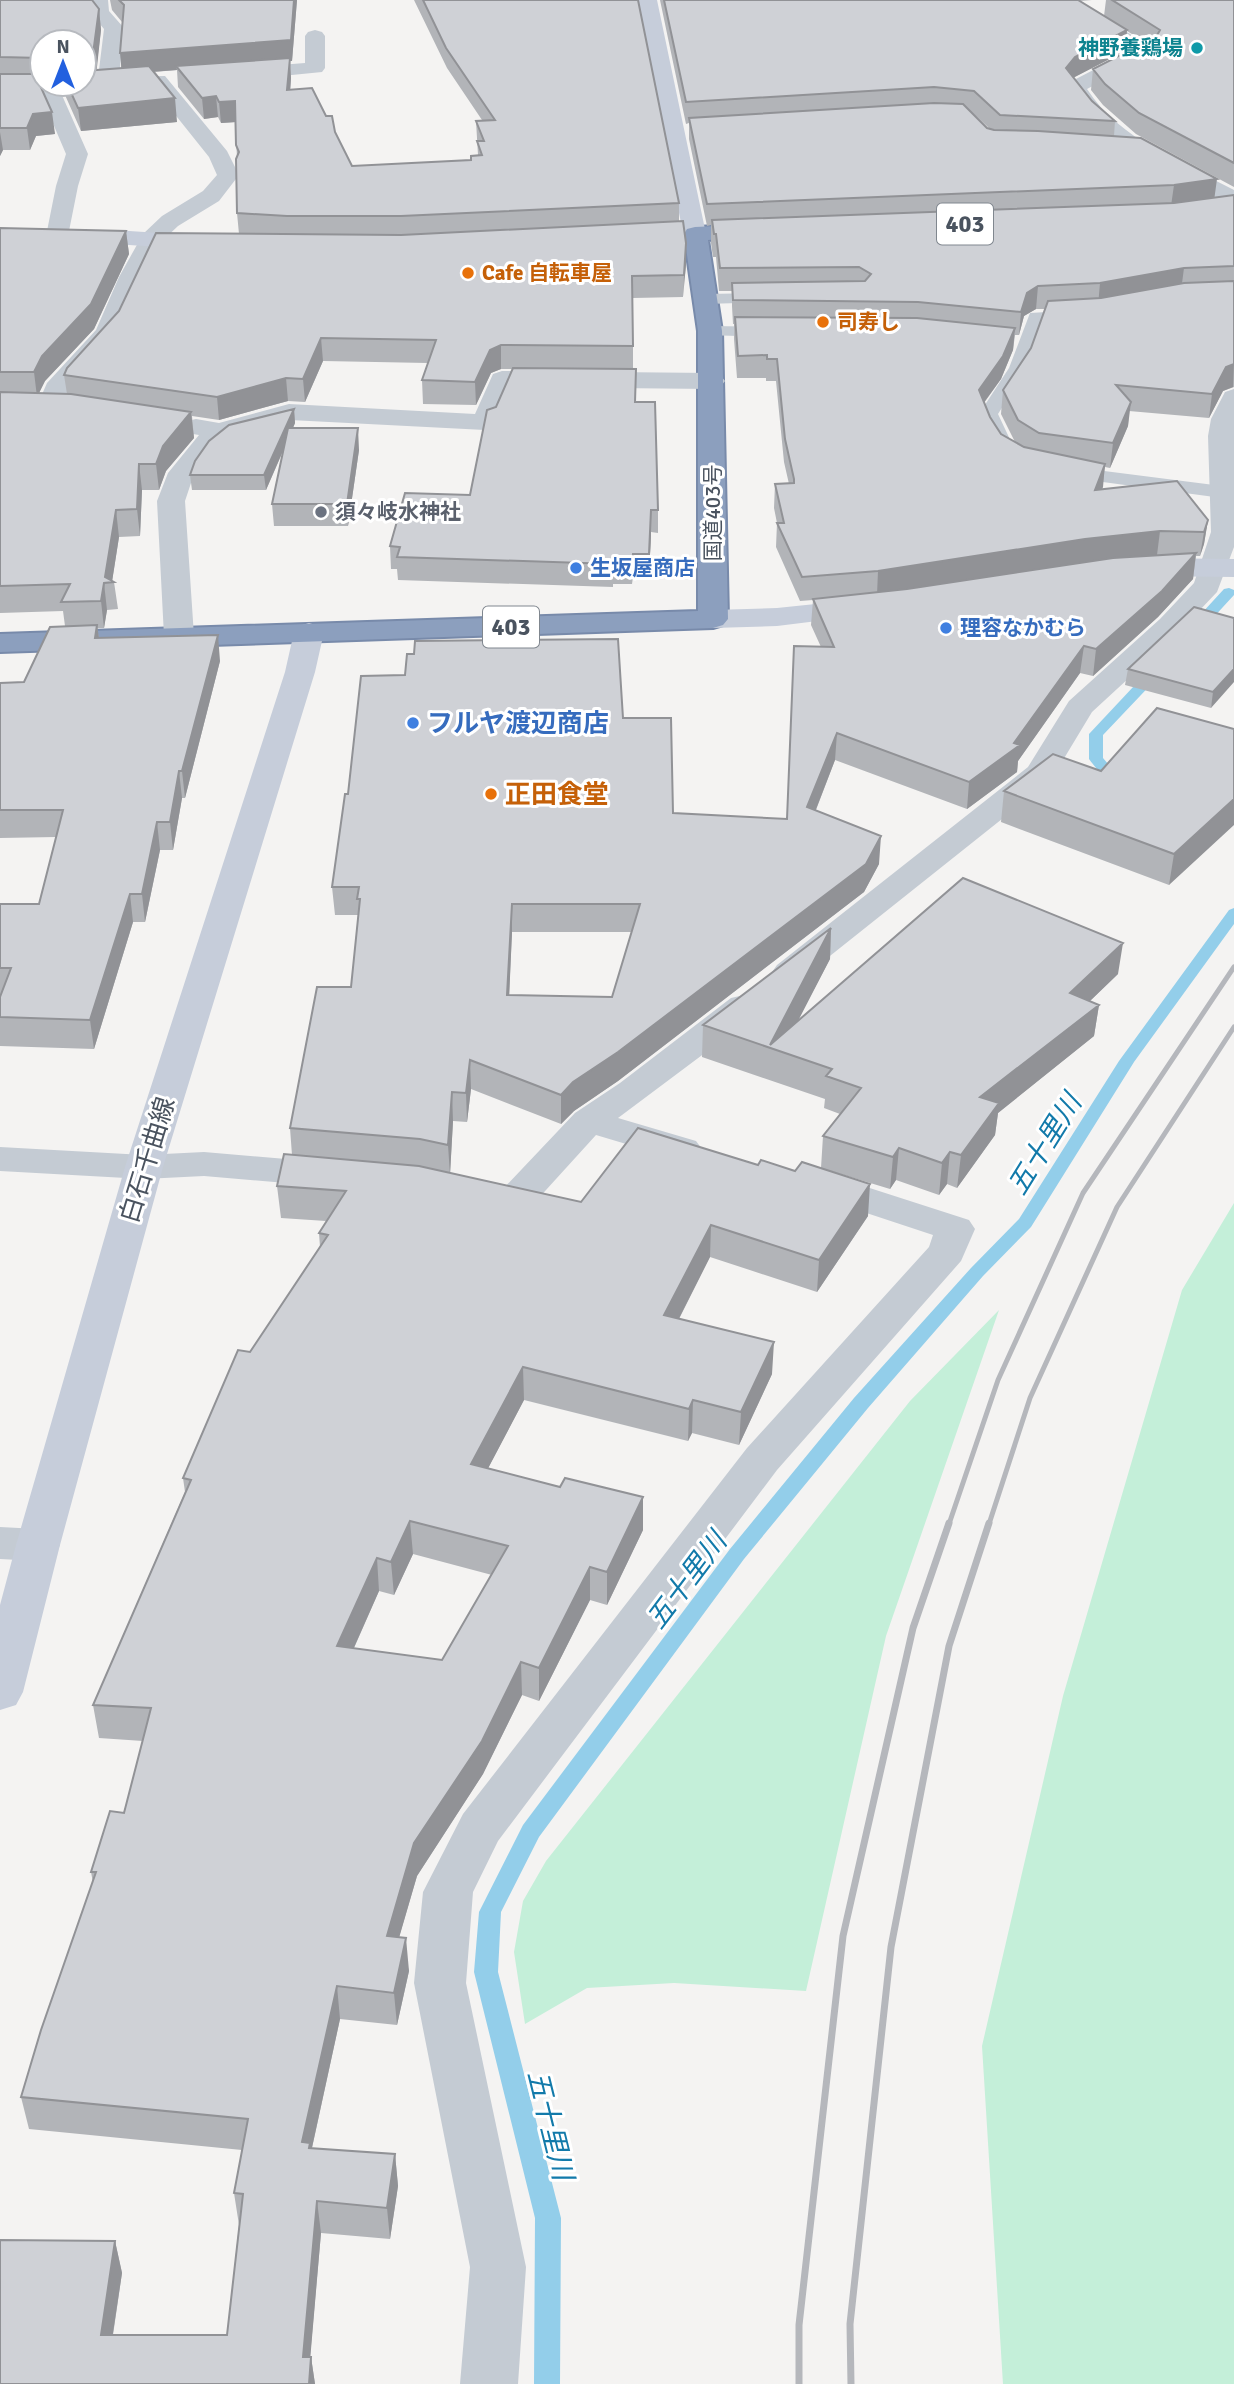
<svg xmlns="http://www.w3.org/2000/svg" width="1234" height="2384" font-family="Signika,'Noto Sans JP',sans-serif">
<rect width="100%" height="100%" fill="#f4f3f2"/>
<path fill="#c4efd9" d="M 1234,1203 L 1234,2384 L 1003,2384 L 982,2046 L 1063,1696 L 1182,1290 Z
M 999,1310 L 886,1636 L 806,1991 L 674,1983 L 587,1988 L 525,2024 L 514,1952 L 523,1901 L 546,1861 L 910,1401 Z"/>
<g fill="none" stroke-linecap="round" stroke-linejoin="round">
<path fill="#93ceea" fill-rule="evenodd" d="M 1229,588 L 1234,590 L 1234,595 L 1200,632 L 1190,632 L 1190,626 L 1224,589 Z
M 1154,669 L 1159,670 L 1159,676 L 1103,735 L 1103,758 L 1115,772 L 1128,780 L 1126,783 C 1109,786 1098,771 1089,759 L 1089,734 L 1149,670 Z
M 1234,908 L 1234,924 L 1134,1062 L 1031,1227 L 983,1276 L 868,1408 L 744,1559 L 539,1837 L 501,1912 L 498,1972 L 561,2218 L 560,2384 L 534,2384 L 535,2218 L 474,1972 L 479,1912 L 523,1825 L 730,1549 L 854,1398 L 971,1268 L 1019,1219 L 1119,1061 L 1229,910 Z"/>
<g stroke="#788aaa" stroke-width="4">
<path id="highway" d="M 762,224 L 770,226 L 773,231 L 770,236 L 708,240 L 722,331 L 728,619 L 723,625 L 713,628 L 0,652 L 0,634 L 698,611 L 698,331 L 684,234 L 687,229 L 695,227 Z"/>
</g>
<path fill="#c4cbd3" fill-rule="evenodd" d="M 769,293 L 778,298 L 775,302 L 705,304 L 696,299 L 705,294 Z
M 1079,310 L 1088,315 L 1085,319 L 1044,322 L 1027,368 L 998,414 L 1014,448 L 1011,452 L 997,452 L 979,414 L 1009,368 L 1030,313 Z
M 710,326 L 773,327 L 782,332 L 773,337 L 704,335 L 701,331 L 704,327 Z
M 1065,466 L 1222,486 L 1229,488 L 1232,492 L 1229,496 L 1222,498 L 1058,476 L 1055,472 L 1058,468 Z"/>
<path fill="#c4cbd3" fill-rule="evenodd" d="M 88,0 L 108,0 L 109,11 L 124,28 L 119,77 L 165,76 L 227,151 L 239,175 L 219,201 L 178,226 L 161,242 L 119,333 L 68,390 L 58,413 L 49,416 L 40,413 L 36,408 L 47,383 L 96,330 L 119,277 L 143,234 L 162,216 L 203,191 L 217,175 L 209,157 L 153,87 L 61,93 L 88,154 L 78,186 L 68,236 L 65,241 L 49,241 L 46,236 L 56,186 L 66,154 L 40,93 L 0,93 L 0,81 L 84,84 L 84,79 L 98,78 L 104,29 L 90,12 Z
M 1049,0 L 1073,0 L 1152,47 L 1155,51 L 1152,55 L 1087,89 C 1120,140 1183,163 1234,190 L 1234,206 C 1218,202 1204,192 1190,184 C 1142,160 1096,136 1067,89 L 1074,80 L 1130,51 Z
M 315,30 L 322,32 L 325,36 L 325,68 L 322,72 L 240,80 L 233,78 L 230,74 L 233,70 L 240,68 L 305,63 L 305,36 L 308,32 Z
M 502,371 L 712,373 L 721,376 L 725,381 L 721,386 L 712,389 L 512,387 L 494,428 L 485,430 L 290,420 L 229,437 L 209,454 L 194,474 L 185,501 L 194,636 L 189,642 L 179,645 L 169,642 L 164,636 L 157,501 L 168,473 L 199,435 L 187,433 L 183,427 L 187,421 L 196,419 L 219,423 L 289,404 L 475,414 L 493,374 Z
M 1234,389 L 1234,547 L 1217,592 L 1180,631 L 1092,712 L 1051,780 L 801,979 L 789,982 L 777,979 L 772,972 L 777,965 L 1028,767 L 1069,701 L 1160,619 L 1194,583 L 1211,532 L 1208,436 L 1211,419 L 1225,392 Z
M 744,995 L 757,998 L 762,1006 L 757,1014 L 618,1118 L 696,1141 L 702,1149 L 696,1157 L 683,1161 L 596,1135 L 526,1212 L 512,1215 L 465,1205 L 460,1196 L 465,1187 L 479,1184 L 503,1189 L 575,1113 L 620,1083 L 731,998 Z
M 0,1147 L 144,1155 L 204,1152 L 333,1163 L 347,1166 L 352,1175 L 347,1184 L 333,1187 L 204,1176 L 144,1179 L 0,1171 Z
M 820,1172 L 969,1220 L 975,1229 L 961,1261 L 777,1470 L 498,1841 L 473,1892 L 466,1983 L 526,2267 L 518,2384 L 460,2384 L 470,2267 L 414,1983 L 423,1892 L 463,1814 L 747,1448 L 929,1247 L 933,1235 L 806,1193 L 801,1184 L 806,1175 Z
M 0,1527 L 38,1529 L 54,1533 L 60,1545 L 54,1557 L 38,1561 L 0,1559 Z"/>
<path fill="#c6cdda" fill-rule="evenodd" d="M 637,0 L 657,0 L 706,234 L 703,239 L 649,243 L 641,241 L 638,236 L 641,231 L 682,228 Z
M 0,230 L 114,230 L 205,236 L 213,238 L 217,243 L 213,248 L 205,250 L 114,244 L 0,244 Z
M 1142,558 L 1234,559 L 1234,577 L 1142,576 L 1132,573 L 1128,567 L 1132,561 Z
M 864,599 L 874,602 L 879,608 L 874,614 L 777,626 L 713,628 L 703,625 L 698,619 L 703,613 L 713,610 L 777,608 Z
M 309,623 L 319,626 L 324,632 L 315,672 L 163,1167 L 60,1545 L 23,1692 L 16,1705 L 0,1710 L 0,1605 L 16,1545 L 125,1167 L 285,672 L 294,632 L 299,626 Z"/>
<use href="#highway" fill="#8c9fbe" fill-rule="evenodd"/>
<path stroke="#b5b7bc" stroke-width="5" d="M 949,1524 L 998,1380 L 1083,1193 L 1234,967
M 989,1524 L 1030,1398 L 1117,1207 L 1234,1027"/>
<path stroke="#b5b7bc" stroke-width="7" d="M 799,2384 L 799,2325 L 843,1936 L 913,1628 L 949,1523
M 851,2384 L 850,2324 L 891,1947 L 949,1646 L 989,1523"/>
</g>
<path fill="#b2b4b8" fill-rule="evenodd" d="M 0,0 L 99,9 L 101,30 L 96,70 L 121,68 L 122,22 L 112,10 L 110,0 L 297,0 L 292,61 L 290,61 L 291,78 L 290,89 L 335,132 L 352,166 L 471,160 L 471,156 L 478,155 L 476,121 L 482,120 L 447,68 L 414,0 L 638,0 L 679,203 L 679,221 L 686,243 L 683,297 L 633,298 L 633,369 L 636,402 L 658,510 L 658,533 L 651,532 L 649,577 L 633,577 L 632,584 L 613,584 L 613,587 L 398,580 L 397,569 L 391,569 L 390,546 L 470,495 L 496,407 L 513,369 L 501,369 L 491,373 L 476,405 L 423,404 L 422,380 L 428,363 L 323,361 L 305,402 L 288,401 L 219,420 L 192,416 L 194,438 L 166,471 L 159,490 L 142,490 L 140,536 L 119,537 L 112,581 L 114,582 L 118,609 L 107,610 L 104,628 L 97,628 L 99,638 L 220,661 L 185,798 L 182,798 L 173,850 L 160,850 L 145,922 L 133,922 L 94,1049 L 0,1046 L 0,904 L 39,904 L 56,837 L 0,838 L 0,683 L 24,682 L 65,626 L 63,611 L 0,613 L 0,228 L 126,231 L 129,254 L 94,329 L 45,381 L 39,393 L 67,394 L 64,375 L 239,234 L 237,213 L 237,157 L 235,122 L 221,123 L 218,117 L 204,119 L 178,87 L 177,70 L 154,72 L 177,122 L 81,131 L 65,95 L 64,84 L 84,84 L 84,42 L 42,42 L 42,80 L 38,80 L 55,134 L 36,136 L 30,150 L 3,150 L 0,156 Z
M 660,0 L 1092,0 L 1080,1 L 1104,16 L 1106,0 L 1234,0 L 1234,187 L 1136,134 L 1103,105 L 1091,90 L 1093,69 L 1145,42 L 1127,31 L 1125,51 L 1074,77 L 1092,101 L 1115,121 L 1114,136 L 1214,198 L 1234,195 L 1234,387 L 1223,391 L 1209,418 L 1129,411 L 1128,426 L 1110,468 L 1105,467 L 1102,490 L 1208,520 L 1204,544 L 1200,556 L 1196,556 L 1193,579 L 1158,617 L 1093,676 L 1080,673 L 1018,761 L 1017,772 L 967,809 L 835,760 L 816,810 L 879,864 L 864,892 L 618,1081 L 574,1111 L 561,1124 L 471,1089 L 467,1122 L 453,1121 L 450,1173 L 581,1202 L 868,1216 L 817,1292 L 710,1257 L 679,1319 L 772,1374 L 739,1445 L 692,1433 L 688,1441 L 524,1400 L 488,1468 L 560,1487 L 643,1497 L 643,1530 L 607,1605 L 590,1600 L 539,1701 L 522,1695 L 483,1774 L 417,1876 L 399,1937 L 409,1971 L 397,2025 L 340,2019 L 312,2148 L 395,2154 L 398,2186 L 390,2239 L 321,2233 L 310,2357 L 311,2357 L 315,2384 L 0,2384 L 115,2241 L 122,2273 L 113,2335 L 227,2335 L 239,2225 L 234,2193 L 242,2150 L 29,2129 L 21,2097 L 93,1883 L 91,1872 L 124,1813 L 143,1741 L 99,1738 L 93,1705 L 185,1492 L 183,1478 L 250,1352 L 320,1247 L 319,1233 L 326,1221 L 281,1218 L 277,1186 L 292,1155 L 290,1128 L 351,987 L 358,915 L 335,915 L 332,887 L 348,794 L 623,718 L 673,813 L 787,819 L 821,647 L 811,625 L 813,600 L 800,601 L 776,547 L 777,523 L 774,508 L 775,484 L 789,484 L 784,462 L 776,381 L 766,381 L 766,378 L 737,378 L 734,339 L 734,324 L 733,324 L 732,306 L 732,291 L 719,291 L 716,257 L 713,257 L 711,243 L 711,225 L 707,226 L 689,139 L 689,123 L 686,124 ZM 972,112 L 990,129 L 987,128 ZM 1036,309 L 1045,309 L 1031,348 L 1003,390 L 1001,414 L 1015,442 L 1001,434 L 990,417 L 984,403 L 1001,379 L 1013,350 L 1015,335 L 1019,335 L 1024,316 ZM 512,932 L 632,932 L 612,997 L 509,995 ZM 413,1554 L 492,1575 L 442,1660 L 354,1648 L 379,1591 L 394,1595 Z
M 294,409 L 295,423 L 293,428 L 359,450 L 348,526 L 274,526 L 272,504 L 284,449 L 266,490 L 192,490 L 190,475 Z
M 1234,618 L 1211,708 L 1125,685 L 1128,669 Z
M 1234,729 L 1169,885 L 1001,822 L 1004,791 L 1101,771 Z
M 831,928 L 830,959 L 797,1021 L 1118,974 L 1090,1001 L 1099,1005 L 1094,1036 L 998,1113 L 995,1135 L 957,1188 L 947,1184 L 939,1195 L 896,1180 L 890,1189 L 821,1168 L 823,1136 L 840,1114 L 824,1108 L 825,1099 L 702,1057 L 703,1025 Z"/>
<path fill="#919296" d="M 294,0 L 297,0 L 292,61 L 290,61 L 291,78 L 289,111 L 176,66 L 177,70 L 122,74 L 120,53 Z
M 99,9 L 101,30 L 96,76 L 84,76 L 84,55 Z
M 1127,30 L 1125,51 L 1073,78 L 1066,68 L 1075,57 Z
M 216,96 L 218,117 L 204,119 L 202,98 Z
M 175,98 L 177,122 L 81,131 L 78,108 Z
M 235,101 L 237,122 L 221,123 L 219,102 Z
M 52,112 L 55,134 L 36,136 L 30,150 L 27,128 L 33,114 Z
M 0,132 L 3,150 L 0,156 Z
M 1217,179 L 1214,201 L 1171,206 L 1174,185 Z
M 126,231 L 129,254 L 94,329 L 45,381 L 37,397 L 34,372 L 42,356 Z
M 686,243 L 686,265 L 683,297 L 684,275 Z
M 1184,268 L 1181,291 L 1098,306 L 1100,283 Z
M 1038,286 L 1036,309 L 1024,316 L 1019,335 L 1021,312 L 1027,293 Z
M 1015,328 L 1013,350 L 1001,379 L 977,412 L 979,390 Z
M 321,338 L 323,361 L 305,402 L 303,379 Z
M 501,345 L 501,369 L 491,373 L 476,405 L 475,382 L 490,350 Z
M 1234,364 L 1233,387 L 1223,391 L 1209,418 L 1212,394 L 1226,367 Z
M 286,378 L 288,401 L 219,420 L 217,397 Z
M 1131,402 L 1128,426 L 1110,468 L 1113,443 Z
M 294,409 L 295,423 L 266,490 L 264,475 Z
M 191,412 L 194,438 L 166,471 L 159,490 L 156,464 L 163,446 Z
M 358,428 L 359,450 L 348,526 L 347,504 Z
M 139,464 L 142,490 L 140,536 L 137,509 Z
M 1105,464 L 1103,487 L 1092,514 L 1095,490 Z
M 116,510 L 119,537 L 112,582 L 105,577 Z
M 651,510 L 651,532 L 649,577 L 649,554 Z
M 1208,520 L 1204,544 L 1200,556 L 1204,532 Z
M 1160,531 L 1157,555 L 877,595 L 878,571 L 1085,539 Z
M 1196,553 L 1193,579 L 1158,617 L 1093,676 L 1096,649 Z
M 104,583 L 107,610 L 104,628 L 101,601 Z
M 97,625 L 101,651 L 95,638 Z
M 218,635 L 220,661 L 185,798 L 182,771 Z
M 1084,646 L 1080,673 L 1018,761 L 1017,772 L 967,809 L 969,782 L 1014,743 Z
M 1234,669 L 1234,682 L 1211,708 L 1213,692 Z
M 837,733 L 835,760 L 806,835 L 807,807 Z
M 179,771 L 182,798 L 173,850 L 170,822 Z
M 1234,799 L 1234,825 L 1169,885 L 1174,854 Z
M 157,822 L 160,850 L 145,922 L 142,894 Z
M 881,836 L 879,864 L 864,892 L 618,1081 L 574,1111 L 561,1124 L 561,1095 L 573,1082 Z
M 130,894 L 133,922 L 94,1049 L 90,1020 Z
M 512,904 L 512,932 L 508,1023 L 507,995 Z
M 831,928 L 830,959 L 782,1052 L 770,1045 Z
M 1123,943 L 1118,974 L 1066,1024 L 1070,993 Z
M 1099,1005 L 1094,1036 L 998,1113 L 995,1135 L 957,1188 L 961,1155 L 980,1097 Z
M 470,1060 L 471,1089 L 467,1122 L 466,1093 Z
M 452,1092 L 453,1121 L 450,1175 L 448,1145 Z
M 899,1148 L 896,1180 L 890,1189 L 893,1157 Z
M 950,1152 L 947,1184 L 939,1195 L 942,1163 Z
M 870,1184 L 868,1216 L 817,1292 L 819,1260 Z
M 711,1225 L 710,1257 L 664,1348 L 664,1315 Z
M 774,1342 L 772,1374 L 739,1445 L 741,1412 Z
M 523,1367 L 524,1400 L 473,1497 L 471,1464 Z
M 693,1400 L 692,1433 L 688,1441 L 689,1409 Z
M 643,1497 L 643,1530 L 607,1605 L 607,1572 Z
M 410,1521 L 413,1554 L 394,1595 L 391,1562 Z
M 377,1558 L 379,1591 L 340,1679 L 337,1646 Z
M 590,1567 L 590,1600 L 539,1701 L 539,1668 Z
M 521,1662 L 522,1695 L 483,1774 L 417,1876 L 390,1969 L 387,1936 L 414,1843 Z
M 406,1938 L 409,1971 L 397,2025 L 394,1993 Z
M 337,1986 L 340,2019 L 311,2152 L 302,2142 Z
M 395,2154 L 398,2186 L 390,2239 L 387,2208 Z
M 317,2201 L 321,2233 L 308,2384 L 303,2357 Z
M 115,2241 L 122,2273 L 108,2366 L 101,2335 Z
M 311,2357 L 315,2384 L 309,2384 Z"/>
<path fill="#cfd1d6" stroke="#919296" stroke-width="2" fill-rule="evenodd" d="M 0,0 L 92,0 L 99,9 L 93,54 L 84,55 L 84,42 L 42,42 L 42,58 L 0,57 Z
M 119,0 L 294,0 L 291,40 L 120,53 L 124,5 Z
M 423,0 L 638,0 L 679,203 L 401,216 L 287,216 L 237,213 L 236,159 L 239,152 L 236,145 L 235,101 L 219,102 L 216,96 L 202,98 L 176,66 L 290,58 L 287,90 L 312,88 L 326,116 L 332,116 L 335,132 L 352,166 L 471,160 L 471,156 L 482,155 L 477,141 L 484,141 L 476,121 L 495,120 L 446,48 Z
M 664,0 L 1078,0 L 1127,30 L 1075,57 L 1066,68 L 1092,101 L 1115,121 L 1000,115 L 974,91 L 934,87 L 686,102 Z
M 1112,0 L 1234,0 L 1234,163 L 1139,113 L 1105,84 L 1093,69 L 1156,37 L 1160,30 Z
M 149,66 L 175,98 L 78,108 L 67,84 L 84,84 L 84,71 Z
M 0,74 L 35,74 L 52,112 L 33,114 L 27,128 L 0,128 Z
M 934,103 L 963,104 L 987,128 L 994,130 L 1038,131 L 1141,138 L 1217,179 L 1174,185 L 707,204 L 689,118 Z
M 1234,195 L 1234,266 L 1184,268 L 1100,283 L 1038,286 L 1027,293 L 1021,312 L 918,302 L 733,300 L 732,283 L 865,281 L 871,274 L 859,267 L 720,268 L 716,234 L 714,234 L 712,220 L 1174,203 Z
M 683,221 L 686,243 L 684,275 L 632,276 L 633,346 L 501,345 L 490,350 L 475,382 L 422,380 L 436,340 L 321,338 L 303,379 L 286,378 L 217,397 L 64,375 L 67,368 L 119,311 L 156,233 L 401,235 Z
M 0,228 L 126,231 L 91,304 L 42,356 L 34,372 L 0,372 Z
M 1234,281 L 1234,364 L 1226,367 L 1212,394 L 1116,385 L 1131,402 L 1113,443 L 1039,433 L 1018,420 L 1003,390 L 1031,348 L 1048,301 L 1101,298 L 1184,283 Z
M 735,317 L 917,318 L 1015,328 L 1003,356 L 979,390 L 990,417 L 1001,434 L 1024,447 L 1105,464 L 1095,490 L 1177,481 L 1208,520 L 1204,532 L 1160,531 L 1085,539 L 878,571 L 802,577 L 777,523 L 784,523 L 775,484 L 794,483 L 794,479 L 785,439 L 777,359 L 767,359 L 767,355 L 738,356 Z
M 513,368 L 636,369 L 635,402 L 655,402 L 658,510 L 651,510 L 649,554 L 633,554 L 632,561 L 613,561 L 613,564 L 397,557 L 400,547 L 390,546 L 405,493 L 470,495 L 487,410 L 496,407 Z
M 0,392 L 71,394 L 191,412 L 163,446 L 156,464 L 139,464 L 137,509 L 116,510 L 105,577 L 114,582 L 104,583 L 101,601 L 61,602 L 70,584 L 0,586 Z
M 294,409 L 264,475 L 190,475 L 195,461 L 209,441 L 229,425 Z
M 288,428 L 358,428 L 347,504 L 272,504 Z
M 1196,553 L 1162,591 L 1096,649 L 1084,646 L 1014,743 L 1020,745 L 969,782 L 837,733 L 807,807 L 881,836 L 866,864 L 618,1052 L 573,1082 L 561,1095 L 470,1060 L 466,1093 L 452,1092 L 448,1145 L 420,1139 L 290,1128 L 317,987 L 351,987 L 360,899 L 357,899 L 359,887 L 332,887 L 345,794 L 348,794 L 361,676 L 405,675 L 407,654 L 414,654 L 415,641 L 618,639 L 623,718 L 671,718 L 673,813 L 787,819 L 794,646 L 834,647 L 813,599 L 907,589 L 1113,558 ZM 512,904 L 640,904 L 612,997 L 507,995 Z
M 1194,607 L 1234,618 L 1234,669 L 1213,692 L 1128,669 Z
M 97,625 L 95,638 L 218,635 L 182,771 L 179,771 L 170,822 L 157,822 L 142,894 L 130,894 L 90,1020 L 0,1017 L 0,997 L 11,968 L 0,968 L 0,904 L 39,904 L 63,810 L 0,810 L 0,683 L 24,682 L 50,627 Z
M 1157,708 L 1234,729 L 1234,799 L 1174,854 L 1004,791 L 1053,754 L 1101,771 Z
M 963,878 L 1123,943 L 1070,993 L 1099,1005 L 980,1097 L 999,1103 L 961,1155 L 950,1152 L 942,1163 L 899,1148 L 893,1157 L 823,1136 L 861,1088 L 826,1076 L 832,1069 L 703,1025 L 831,928 L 770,1045 Z
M 638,1128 L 758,1165 L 761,1160 L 795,1171 L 802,1162 L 870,1184 L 819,1260 L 711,1225 L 664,1315 L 774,1342 L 741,1412 L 693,1400 L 689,1409 L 523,1367 L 471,1464 L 560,1487 L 565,1478 L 643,1497 L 607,1572 L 590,1567 L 539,1668 L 521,1662 L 482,1741 L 414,1843 L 387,1936 L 406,1938 L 394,1993 L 337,1986 L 302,2142 L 310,2143 L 309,2148 L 395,2154 L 387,2208 L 317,2201 L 303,2357 L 311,2357 L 309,2384 L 0,2384 L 0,2240 L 115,2241 L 101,2335 L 227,2335 L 243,2194 L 234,2193 L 248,2119 L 21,2097 L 41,2030 L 96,1872 L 91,1872 L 110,1811 L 124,1813 L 151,1708 L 93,1705 L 191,1480 L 183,1478 L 238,1350 L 250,1352 L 328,1235 L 319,1233 L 346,1191 L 277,1186 L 284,1154 L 419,1166 L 581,1202 ZM 410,1521 L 508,1546 L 442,1660 L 337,1646 L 377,1558 L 391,1562 Z"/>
<circle fill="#0f9aa8" stroke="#fff" stroke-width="2.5" cx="1197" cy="48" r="7"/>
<g fill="#e8710a" stroke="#fff" stroke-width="2.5">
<circle cx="468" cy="273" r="7"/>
<circle cx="823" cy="322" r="7"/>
<circle cx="491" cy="794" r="7"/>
</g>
<circle fill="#6b7280" stroke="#fff" stroke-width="2.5" cx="321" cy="512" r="7"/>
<g fill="#3f7fe0" stroke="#fff" stroke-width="2.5">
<circle cx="576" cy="568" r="7"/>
<circle cx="946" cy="628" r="7"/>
<circle cx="413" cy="723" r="7"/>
</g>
<g text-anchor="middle" stroke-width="6" stroke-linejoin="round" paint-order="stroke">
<g font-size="21" font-weight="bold" fill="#0d838f" stroke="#fff" text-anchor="end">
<text x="1183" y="55">神野養鶏場</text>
</g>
<g font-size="21" font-weight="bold" fill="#c56008" stroke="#fff" text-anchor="start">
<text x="482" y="280">Cafe 自転車屋</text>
<text x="837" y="329">司寿し</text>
</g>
<g font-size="21" font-weight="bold" fill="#5b616d" stroke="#fff" text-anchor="start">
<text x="335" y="519">須々岐水神社</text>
</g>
<g font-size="21" fill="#4a535f" stroke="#fff">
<text transform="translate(713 513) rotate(-90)" y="7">国道403号</text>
</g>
<g font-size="21" font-weight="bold" fill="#366cbe" stroke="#fff" text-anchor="start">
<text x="590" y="575">生坂屋商店</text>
<text x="960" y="635">理容なかむら</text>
</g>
<g fill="#fff" stroke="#80878f" stroke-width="2">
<rect x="937" y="203.5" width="56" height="41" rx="5"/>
<rect x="483" y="606.5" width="56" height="41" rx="5"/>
</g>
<g font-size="24" font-weight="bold" fill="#4a535f">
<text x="965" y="232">403</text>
<text x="511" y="635">403</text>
</g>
<g font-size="26" font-weight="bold" fill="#366cbe" stroke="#fff" text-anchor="start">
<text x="427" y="732">フルヤ渡辺商店</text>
</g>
<g font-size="26" font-weight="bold" fill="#c56008" stroke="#fff" text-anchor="start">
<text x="505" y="803">正田食堂</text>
</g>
<g font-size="26" fill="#4a535f" stroke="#fff">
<text transform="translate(147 1160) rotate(-73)" y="9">白石千曲線</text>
</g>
<g font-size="28" font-style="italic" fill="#127aaa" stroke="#fff">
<text transform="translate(1044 1144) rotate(-58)" y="10">五十里川</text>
<text transform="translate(686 1580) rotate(-53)" y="10">五十里川</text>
<text transform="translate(551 2125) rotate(76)" y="10">五十里川</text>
</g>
</g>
<g transform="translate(63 63)"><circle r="33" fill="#ffffff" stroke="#b7babf" stroke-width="2"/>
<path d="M0-5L12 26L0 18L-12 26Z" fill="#2260df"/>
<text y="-10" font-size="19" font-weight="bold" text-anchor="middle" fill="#4a535f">N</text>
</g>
</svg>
